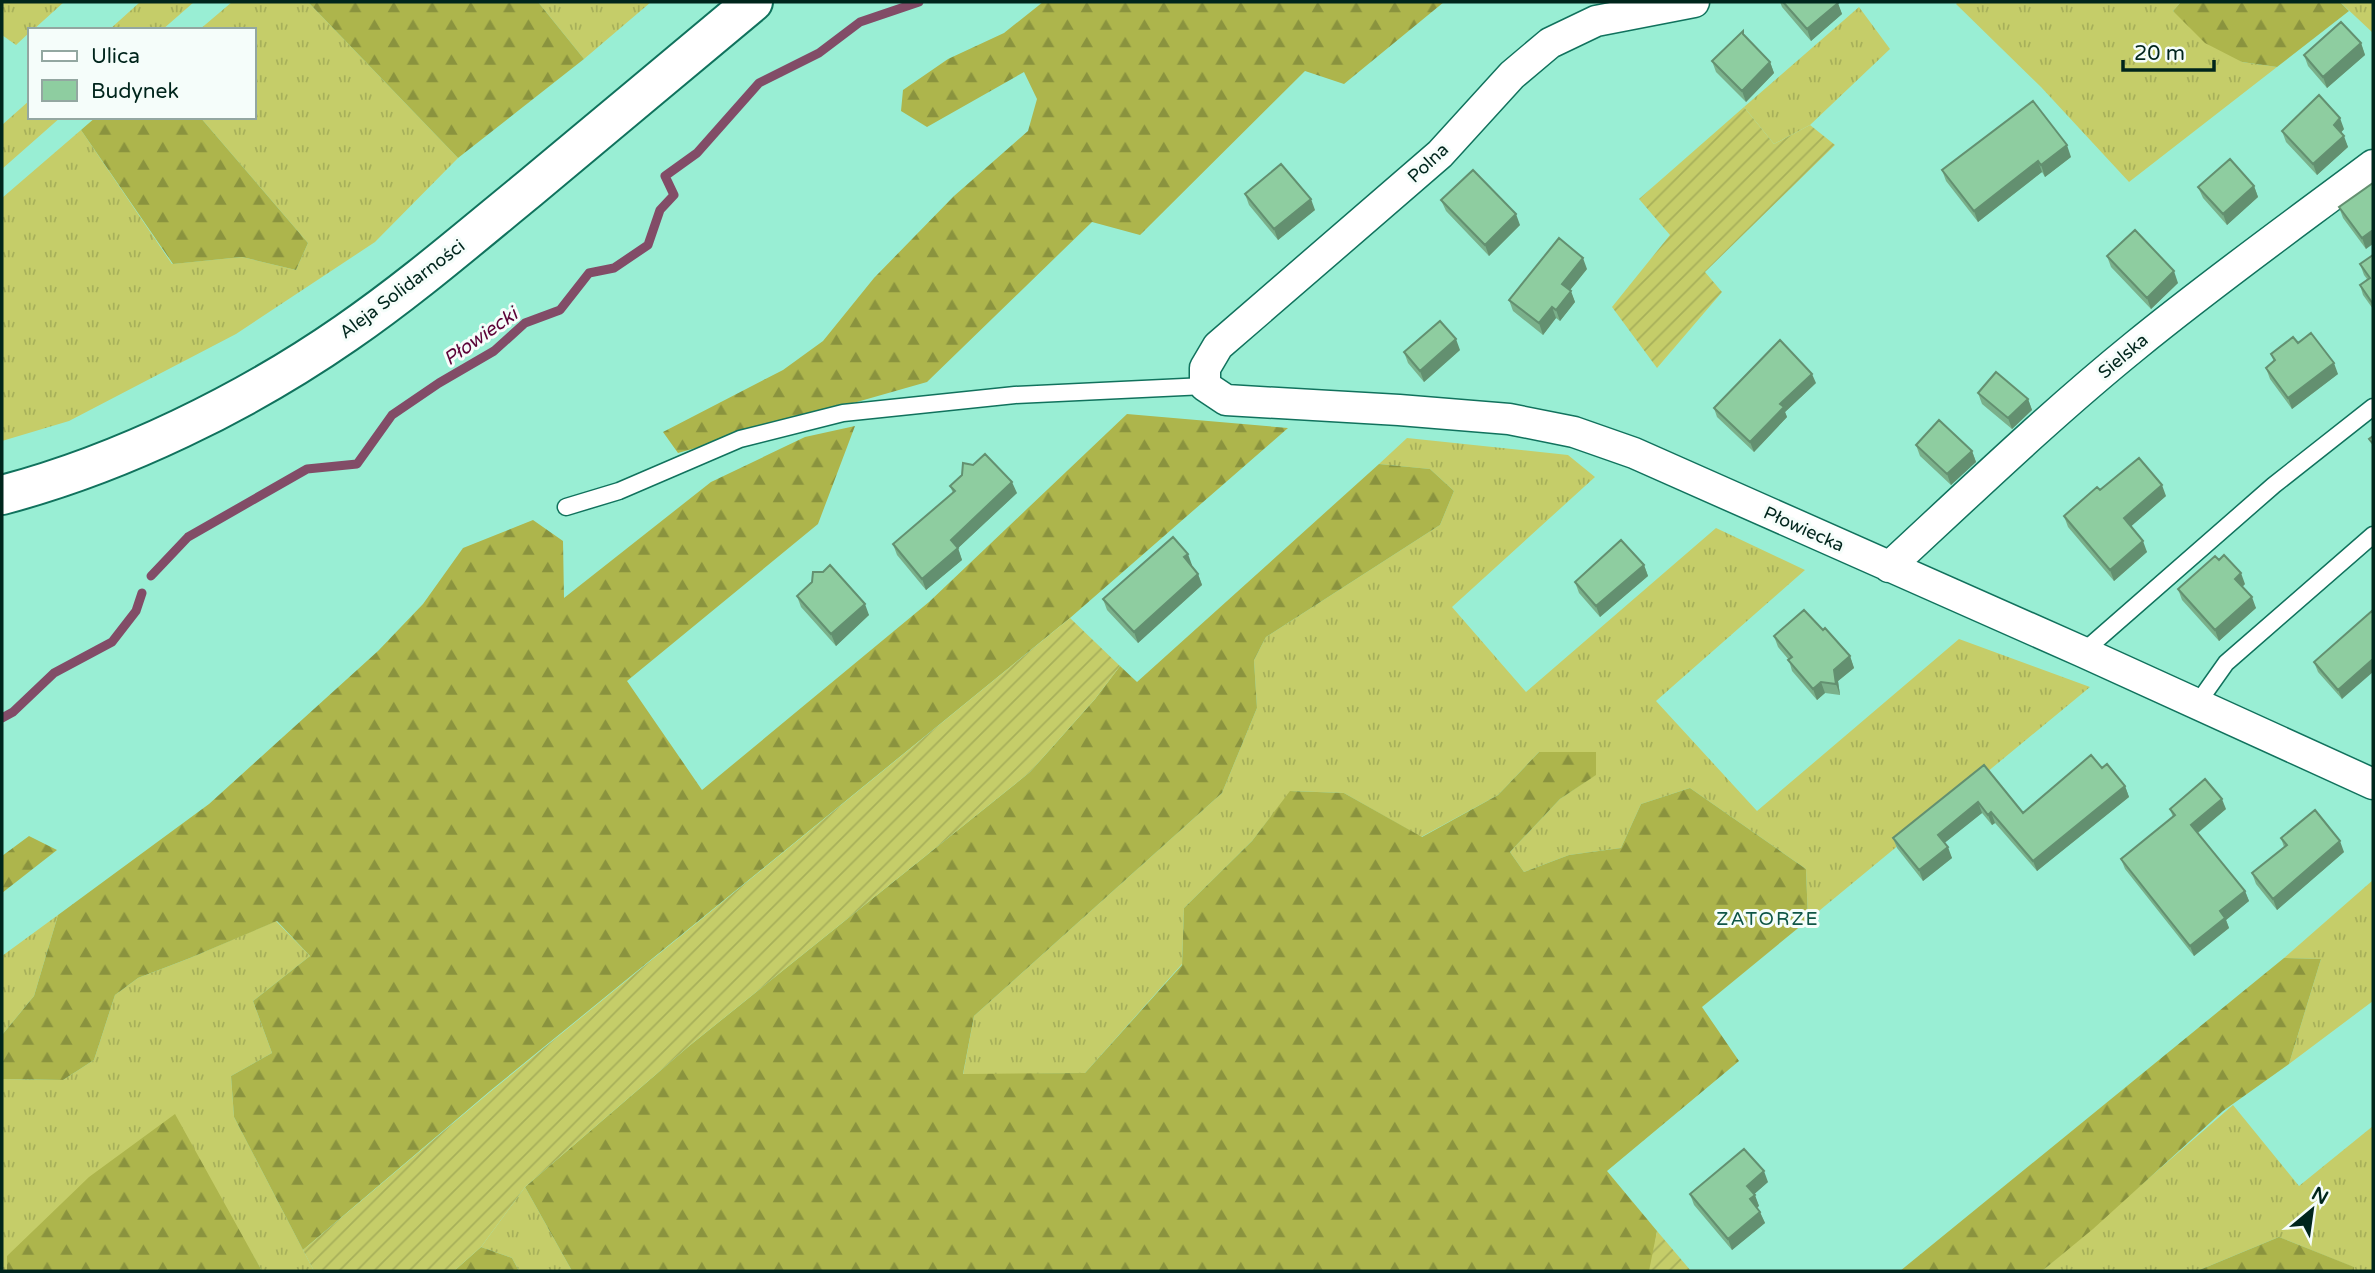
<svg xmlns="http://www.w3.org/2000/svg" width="2375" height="1273" font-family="'Varela Round',sans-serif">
<defs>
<pattern id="grass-tufts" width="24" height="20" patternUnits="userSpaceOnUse" patternTransform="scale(1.75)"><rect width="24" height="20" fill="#c5cd69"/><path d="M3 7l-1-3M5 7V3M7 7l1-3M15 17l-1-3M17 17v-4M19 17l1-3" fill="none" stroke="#a7b05a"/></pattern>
<pattern id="forest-firs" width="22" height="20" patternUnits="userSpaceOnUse" patternTransform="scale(1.75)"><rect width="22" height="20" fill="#adb54c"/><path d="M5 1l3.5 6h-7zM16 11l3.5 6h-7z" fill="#8a933e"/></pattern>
<pattern id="garden-furrows" width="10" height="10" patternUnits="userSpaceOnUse" patternTransform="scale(1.75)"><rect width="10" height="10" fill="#c5cd69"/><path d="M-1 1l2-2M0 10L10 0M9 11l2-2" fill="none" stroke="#a7b05a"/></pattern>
</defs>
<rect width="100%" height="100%" fill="#99eed4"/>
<path fill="url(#grass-tufts)" d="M 2,2 L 64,2 L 33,30 L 30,30 L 30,32 L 16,45 L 2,35 Z
M 140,2 L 194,2 L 162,30 L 109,30 Z
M 232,2 L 308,2 L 458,158 L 375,242 L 236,334 L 69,421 L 2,441 L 2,198 L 81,130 L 172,264 L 242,257 L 296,270 L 308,243 L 200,117 L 254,117 L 254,30 L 199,30 Z
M 538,2 L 651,2 L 584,59 Z
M 1958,2 L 2181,2 L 2173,11 L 2242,62 L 2277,67 L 2129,182 L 2041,87 L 1956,4 Z
M 2340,2 L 2373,2 L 2373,33 Z
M 1859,7 L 1890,49 L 1810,125 L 1774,144 L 1744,107 Z
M 30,100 L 30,117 L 61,117 L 2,169 L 2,125 Z
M 1407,438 L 1568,455 L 1595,477 L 1452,607 L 1526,692 L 1716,528 L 1805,570 L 1656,701 L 1757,811 L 1959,639 L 2090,687 L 1808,920 L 1806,869 L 1690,788 L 1641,804 L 1621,848 L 1569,855 L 1524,872 L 1510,852 L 1560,799 L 1595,775 L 1596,752 L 1539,752 L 1498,795 L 1421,837 L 1344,793 L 1291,791 L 1252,841 L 1184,908 L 1182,964 L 1085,1073 L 963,1075 L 974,1016 L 1222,793 L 1257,708 L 1254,660 L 1266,637 L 1440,525 L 1454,491 L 1430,469 L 1379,464 Z
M 2373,880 L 2373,1001 L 2289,1064 L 2321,959 L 2284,958 Z
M 58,915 L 34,996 L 2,1035 L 2,956 Z
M 276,921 L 310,956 L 253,1001 L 272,1053 L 231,1076 L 234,1117 L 314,1271 L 262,1271 L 229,1215 L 7,1256 L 7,1271 L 2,1271 L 2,1079 L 63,1080 L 94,1060 L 115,995 L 138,978 L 190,958 Z
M 2233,1105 L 2299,1186 L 2373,1126 L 2373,1271 L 2354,1271 L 2353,1267 L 2279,1237 L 2197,1271 L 2042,1271 Z
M 525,1187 L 572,1271 L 519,1271 L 512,1258 L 481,1247 Z"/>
<path fill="url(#forest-firs)" d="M 308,2 L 538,2 L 584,59 L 458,158 Z
M 1043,2 L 1444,2 L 1344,84 L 1305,71 L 1140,235 L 1092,222 L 927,382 L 678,453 L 663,432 L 783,370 L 823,341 L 874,278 L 954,196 L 1028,131 L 1037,99 L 1024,72 L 927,127 L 901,111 L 903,90 L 948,59 L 1004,33 Z
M 2181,2 L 2340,2 L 2349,11 L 2277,67 L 2242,62 L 2205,43 L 2173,11 Z
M 96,117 L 200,117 L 308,243 L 296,270 L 242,257 L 173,264 L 81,130 Z
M 1127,414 L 1288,428 L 1070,618 L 490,1091 L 303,1250 L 234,1117 L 231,1076 L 272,1053 L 253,1001 L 310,956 L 277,921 L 190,958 L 138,978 L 115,995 L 94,1060 L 63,1080 L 2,1079 L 2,1035 L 34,996 L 58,915 L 209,804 L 378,651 L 423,604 L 463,548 L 533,520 L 563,541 L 564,598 L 711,482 L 805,437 L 855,426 L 818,524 L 627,681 L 702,790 L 929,602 Z
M 1379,464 L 1430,469 L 1454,491 L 1440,525 L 1266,637 L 1254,660 L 1257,708 L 1222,793 L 974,1016 L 963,1074 L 1085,1073 L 1182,965 L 1184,908 L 1252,841 L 1290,791 L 1344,793 L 1422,837 L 1498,795 L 1539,752 L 1596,752 L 1596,775 L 1560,799 L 1510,852 L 1524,872 L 1569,855 L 1621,848 L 1641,804 L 1690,788 L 1806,869 L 1808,920 L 1702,1007 L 1739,1061 L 1607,1171 L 1657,1231 L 1651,1270 L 572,1271 L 525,1187 L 689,1046 L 1030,772 L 1095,699 L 1120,666 L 1137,682 Z
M 29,836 L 57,850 L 2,893 L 2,856 Z
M 2284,958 L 2321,959 L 2289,1064 L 2223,1111 L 2093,1229 L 2042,1271 L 1900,1271 Z
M 175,1114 L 262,1271 L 7,1271 L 7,1256 L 89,1177 Z
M 2279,1237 L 2354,1267 L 2354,1271 L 2197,1271 Z
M 481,1247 L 512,1258 L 519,1271 L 454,1271 Z"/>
<path fill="url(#garden-furrows)" d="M 1744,107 L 1774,144 L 1810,125 L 1835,145 L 1705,272 L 1722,292 L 1657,368 L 1612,307 L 1670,235 L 1639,199 Z
M 1070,618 L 1120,666 L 1095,699 L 1030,772 L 689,1046 L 525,1187 L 481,1247 L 454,1271 L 314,1271 L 303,1250 L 490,1092 Z
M 1657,1231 L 1691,1271 L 1649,1271 Z"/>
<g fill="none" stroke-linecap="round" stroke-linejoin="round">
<path stroke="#824c67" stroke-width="9" d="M 151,576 L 188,537 L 307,469 L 357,464 L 392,415 L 439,383 L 494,351 L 525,323 L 560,310 L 589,273 L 614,268 L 648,245 L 660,210 L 674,195 L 665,176 L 697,153 L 759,83 L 819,53 L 860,22 L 919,2
M 2,718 L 13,712 L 54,673 L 112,642 L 136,611 L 142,593"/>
<g stroke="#11725d" stroke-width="19">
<path id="lane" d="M 566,507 L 619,491 L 740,439 L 843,413 L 1015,395 L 1205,386
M 2083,652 L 2274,485 L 2373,407
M 2197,704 L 2226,663 L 2373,535"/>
</g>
<g stroke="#11725d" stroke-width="33">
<path id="street" d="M 1694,2 L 1596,21 L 1550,43 L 1512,75 L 1440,154 L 1218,346 L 1205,368 L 1205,386 L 1226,400 L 1399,410 L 1509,419 L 1574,432 L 1634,453 L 2083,652 L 2373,784
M 1889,567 C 1970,492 2050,415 2135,346 C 2212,283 2293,225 2373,165"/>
</g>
<g stroke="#11725d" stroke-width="42">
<path id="secondary" d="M 2,495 C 120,464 245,403 346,333 C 410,289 469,238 529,189 C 604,127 678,64 753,2"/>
</g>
<use href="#lane" stroke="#fff" stroke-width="16"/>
<use href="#street" stroke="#fff" stroke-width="30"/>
<use href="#secondary" stroke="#fff" stroke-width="38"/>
</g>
<path fill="#7ab08a" d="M 1780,2 L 1837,2 L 1842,14 L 1811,41 L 1782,7 Z
M 1745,36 L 1770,62 L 1774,73 L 1746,102 L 1716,72 L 1712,61 Z
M 2361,43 L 2365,55 L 2327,88 L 2308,66 L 2304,55 Z
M 2344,129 L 2341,132 L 2348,147 L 2317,175 L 2286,142 L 2282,131 Z
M 2071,157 L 2045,177 L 2042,172 L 1978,222 L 1946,181 L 1942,170 Z
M 2373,183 L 2366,249 L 2343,218 L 2339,207 Z
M 2254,186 L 2258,197 L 2227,225 L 2203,198 L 2198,187 Z
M 1245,194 L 1315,210 L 1278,240 L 1249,205 Z
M 1441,200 L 1520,225 L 1489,256 L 1446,211 Z
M 2373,255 L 2373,309 L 2363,295 L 2360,285 L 2367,279 L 2364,275 L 2360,264 Z
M 2107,256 L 2178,283 L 2151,309 L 2111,267 Z
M 1587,269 L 1570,290 L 1575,302 L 1560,321 L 1556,318 L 1543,335 L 1513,311 L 1509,300 Z
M 2298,343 L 2338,374 L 2292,409 L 2270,379 L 2266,368 L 2274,362 L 2271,354 Z
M 1460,350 L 1424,382 L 1408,363 L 1404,352 Z
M 1816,383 L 1785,412 L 1787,417 L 1754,452 L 1717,417 L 1714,408 Z
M 1978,393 L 2028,399 L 2032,410 L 2012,429 L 1982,404 Z
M 1916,445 L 1972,451 L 1976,462 L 1951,485 L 1920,456 Z
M 950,486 L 1017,493 L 958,548 L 962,560 L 926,590 L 897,555 L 893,544 L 953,493 Z
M 2100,490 L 2166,496 L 2131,526 L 2147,552 L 2114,581 L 2068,527 L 2064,516 Z
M 1191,565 L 1198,574 L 1202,585 L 1138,643 L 1107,610 L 1103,599 L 1192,565 Z
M 1644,565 L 1648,576 L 1600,617 L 1579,593 L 1575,582 Z
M 823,572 L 869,615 L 836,646 L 801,607 L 797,596 Z
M 2245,584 L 2242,587 L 2256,608 L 2219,641 L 2182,600 L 2178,589 Z
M 2373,610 L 2342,699 L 2318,672 L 2314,662 Z
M 1823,630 L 1850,656 L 1854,668 L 1838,681 L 1840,695 L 1825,693 L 1817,700 L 1792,671 L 1789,660 L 1778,647 L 1774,636 Z
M 1984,765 L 2023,813 L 2102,768 L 2125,786 L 2129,797 L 2037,871 L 1995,823 L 1992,825 L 1982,813 L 1944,843 L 1952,858 L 1923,881 L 1897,848 L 1893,838 Z
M 2170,809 L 2226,809 L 2198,833 L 2245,891 L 2249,901 L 2226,920 L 2229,928 L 2194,956 L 2125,869 L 2121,859 L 2173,817 Z
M 2281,838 L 2344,852 L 2277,910 L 2256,884 L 2252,873 L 2284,847 Z
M 1768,1182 L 1754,1194 L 1759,1206 L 1757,1207 L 1765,1223 L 1732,1250 L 1694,1205 L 1690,1194 Z"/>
<path fill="#639070" d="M 1838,3 L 1842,14 L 1811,41 L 1807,29 Z
M 2361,43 L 2365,55 L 2327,88 L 2323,77 Z
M 1770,62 L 1774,73 L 1746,102 L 1742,91 Z
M 2340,118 L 2344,129 L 2338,136 L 2334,125 Z
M 2344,136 L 2348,147 L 2317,175 L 2313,164 Z
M 2067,145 L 2071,157 L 2045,177 L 2041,165 Z
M 2038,161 L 2042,172 L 1978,222 L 1974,211 Z
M 2254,186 L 2258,197 L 2227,225 L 2223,214 Z
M 1311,199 L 1315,210 L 1278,240 L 1274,229 Z
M 1516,214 L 1520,225 L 1489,256 L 1485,245 Z
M 2373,230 L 2373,244 L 2366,249 L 2362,238 Z
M 1583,258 L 1587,269 L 1566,295 L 1562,284 Z
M 2174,271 L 2178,283 L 2151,309 L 2147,298 Z
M 1571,291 L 1575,302 L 1560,321 L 1556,310 Z
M 1552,307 L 1556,318 L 1543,335 L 1539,323 Z
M 1456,339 L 1460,350 L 1424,382 L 1420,371 Z
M 2334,363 L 2338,374 L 2292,409 L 2288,398 Z
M 1812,374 L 1816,383 L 1785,412 L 1787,417 L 1754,452 L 1750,442 L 1780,404 Z
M 2028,399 L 2032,410 L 2012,429 L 2008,418 Z
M 1972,451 L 1976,462 L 1951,485 L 1947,474 Z
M 1012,482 L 1017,493 L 955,551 L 951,540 Z
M 2162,485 L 2166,496 L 2128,529 L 2124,518 Z
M 2143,541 L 2147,552 L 2114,581 L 2110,570 Z
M 958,548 L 962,560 L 926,590 L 922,579 Z
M 1188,554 L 1192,565 L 1188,568 L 1184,557 Z
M 1644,565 L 1648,576 L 1600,617 L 1596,606 Z
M 2241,573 L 2245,584 L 2239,590 L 2235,579 Z
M 1198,574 L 1202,585 L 1138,643 L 1134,632 Z
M 2252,597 L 2256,608 L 2219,641 L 2215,630 Z
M 865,604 L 869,615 L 836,646 L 831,634 Z
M 1850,656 L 1854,668 L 1838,681 L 1840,695 L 1836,684 L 1834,670 Z
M 2373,659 L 2373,672 L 2342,699 L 2338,690 Z
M 1821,682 L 1825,693 L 1817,700 L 1813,689 Z
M 2125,786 L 2129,797 L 2037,871 L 2033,861 Z
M 2222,799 L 2226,809 L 2195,835 L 2191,825 Z
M 1978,802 L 1982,813 L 1942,845 L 1938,835 Z
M 1991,812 L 1995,823 L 1992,825 L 1988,815 Z
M 2340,841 L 2344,852 L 2277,910 L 2273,899 Z
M 1948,847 L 1952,858 L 1923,881 L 1919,870 Z
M 2245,891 L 2249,901 L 2226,920 L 2229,928 L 2194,956 L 2190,946 L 2220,911 Z
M 1764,1171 L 1768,1182 L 1751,1197 L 1747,1186 Z
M 1755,1195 L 1759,1206 L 1754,1210 L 1750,1199 Z
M 1760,1212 L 1765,1223 L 1732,1250 L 1728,1239 Z"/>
<path fill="#8ecda0" stroke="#639070" stroke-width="2" d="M 1783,2 L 1837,2 L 1838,3 L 1807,29 Z
M 2341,22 L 2361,43 L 2323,77 L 2304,55 Z
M 1743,31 L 1743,34 L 1770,62 L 1742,91 L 1712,61 Z
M 2319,95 L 2340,118 L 2334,125 L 2344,136 L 2313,164 L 2282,131 Z
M 2033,101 L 2067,145 L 2041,165 L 2038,161 L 1974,211 L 1942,170 Z
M 2230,159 L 2254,186 L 2223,214 L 2198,187 Z
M 1281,164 L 1311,199 L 1274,229 L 1245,194 Z
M 1473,170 L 1516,214 L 1485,245 L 1441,200 Z
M 2373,183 L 2373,230 L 2362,238 L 2339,207 Z
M 2135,230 L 2174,271 L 2147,298 L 2107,256 Z
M 1559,238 L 1583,258 L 1562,284 L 1571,291 L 1556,310 L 1552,307 L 1539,323 L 1509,300 Z
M 2373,255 L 2373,304 L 2360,285 L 2370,278 L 2360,264 Z
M 1440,321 L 1456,339 L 1420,371 L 1404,352 Z
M 2311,333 L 2334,363 L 2288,398 L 2266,368 L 2275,360 L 2271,354 L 2293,337 L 2298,343 Z
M 1780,340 L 1812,374 L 1780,404 L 1784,407 L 1750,442 L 1714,408 Z
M 1996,372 L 2028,399 L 2008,418 L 1978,393 Z
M 1939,420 L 1972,451 L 1947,474 L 1916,445 Z
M 2373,436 L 2373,444 L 2369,439 Z
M 985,454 L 1012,482 L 951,540 L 958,548 L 922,579 L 893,544 L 955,491 L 950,486 L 962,475 L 963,463 L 973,465 Z
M 2139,458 L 2162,485 L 2124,518 L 2143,541 L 2110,570 L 2064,516 L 2097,487 L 2100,490 Z
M 1173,537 L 1188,554 L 1184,557 L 1198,574 L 1134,632 L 1103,599 Z
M 1621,540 L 1644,565 L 1596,606 L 1575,582 Z
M 2224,555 L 2241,573 L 2235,579 L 2252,597 L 2215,630 L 2178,589 L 2215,556 L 2219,560 Z
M 830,565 L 865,604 L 831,634 L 797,596 L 812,582 L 813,572 L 823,572 Z
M 1804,610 L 1823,630 L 1825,628 L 1850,656 L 1834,670 L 1836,684 L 1821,682 L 1813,689 L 1788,660 L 1792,657 L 1774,636 Z
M 2373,610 L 2373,659 L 2338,690 L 2314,662 Z
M 2091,755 L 2102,768 L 2107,764 L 2125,786 L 2033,861 L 1991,812 L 1988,815 L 1978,802 L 1938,835 L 1948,847 L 1919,870 L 1893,838 L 1984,765 L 2023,813 Z
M 2205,779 L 2222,799 L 2191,825 L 2245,891 L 2220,911 L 2225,918 L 2190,946 L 2121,859 L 2175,815 L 2170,809 Z
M 2315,810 L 2340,841 L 2273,899 L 2252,873 L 2287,845 L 2281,838 Z
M 1744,1149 L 1764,1171 L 1747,1186 L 1755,1195 L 1750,1199 L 1760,1212 L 1728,1239 L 1690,1194 Z"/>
<g text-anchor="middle" stroke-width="6" stroke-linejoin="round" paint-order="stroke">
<g font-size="18" fill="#00251c" stroke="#f5fdfa">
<text transform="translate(1428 163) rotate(-43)" y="6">Polna</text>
<text transform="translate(402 289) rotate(-37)" y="6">Aleja Solidarności</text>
<text transform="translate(2123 356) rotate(-40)" y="6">Sielska</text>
<text transform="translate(1804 529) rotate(24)" y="6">Płowiecka</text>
</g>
<g font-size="19" font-style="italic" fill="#5c0237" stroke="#f5fdfa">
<text transform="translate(480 336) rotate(-35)" y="7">Płowiecki</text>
</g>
<g font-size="19" letter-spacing="2" fill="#0f5646" stroke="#f5fdfa">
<text x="1768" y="925">ZATORZE</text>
</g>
</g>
<rect width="2375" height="1273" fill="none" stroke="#00251c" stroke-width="7"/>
<rect x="28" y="28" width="228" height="91" fill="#f5fdfa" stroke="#93a7a1" stroke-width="2"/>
<rect x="42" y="51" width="35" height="10" fill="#ffffff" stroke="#93a7a1" stroke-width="2"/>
<text x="91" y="63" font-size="21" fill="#00251c">Ulica</text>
<rect x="42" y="80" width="35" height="21" fill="#8ecda0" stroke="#93a7a1" stroke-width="2"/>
<text x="91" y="98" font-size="21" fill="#00251c">Budynek</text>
<g transform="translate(2312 1210) rotate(29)" stroke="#f5fdfa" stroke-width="5" paint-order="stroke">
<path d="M0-5L12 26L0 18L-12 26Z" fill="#00251c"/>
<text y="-10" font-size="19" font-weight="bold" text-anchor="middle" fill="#00251c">N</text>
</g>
<path d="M2123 60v10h91v-10" fill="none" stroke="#00251c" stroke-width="3.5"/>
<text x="2134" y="60" font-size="21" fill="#00251c" stroke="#f5fdfa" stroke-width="5" paint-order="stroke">20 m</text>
</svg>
